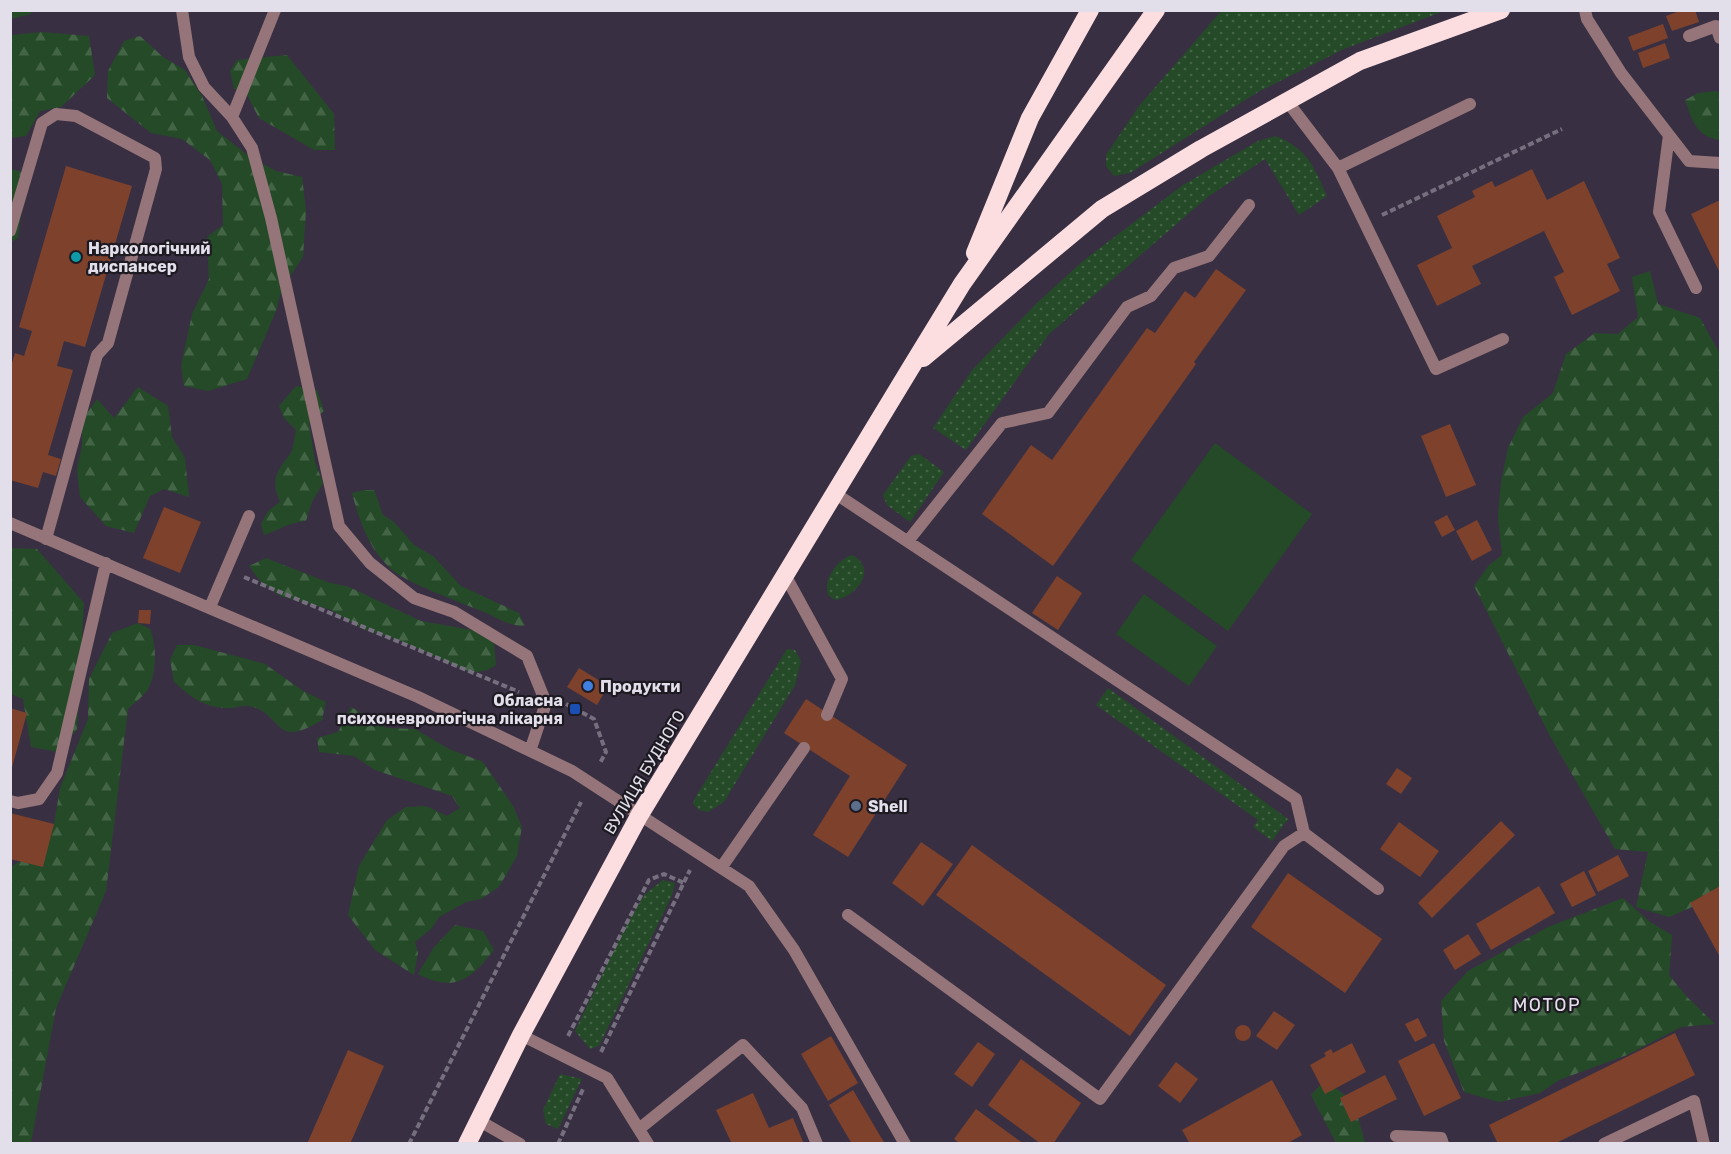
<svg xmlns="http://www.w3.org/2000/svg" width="1731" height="1154" font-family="Rubik,sans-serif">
<defs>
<pattern id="grass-dots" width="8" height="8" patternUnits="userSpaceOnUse" patternTransform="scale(1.5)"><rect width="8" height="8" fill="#244a27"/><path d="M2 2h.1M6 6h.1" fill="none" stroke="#446446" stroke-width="1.8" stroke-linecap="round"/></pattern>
<pattern id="forest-firs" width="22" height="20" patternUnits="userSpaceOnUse" patternTransform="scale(1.5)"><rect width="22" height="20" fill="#244a27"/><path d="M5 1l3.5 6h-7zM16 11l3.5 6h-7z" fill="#446446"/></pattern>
</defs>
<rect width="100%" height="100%" fill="#383042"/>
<path fill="url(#grass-dots)" d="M 1222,10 L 1444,10 L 1444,11 L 1344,49 L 1258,92 L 1130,173 L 1114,176 L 1106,166 L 1106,155 L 1139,106 Z
M 1276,136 C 1309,150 1313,166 1327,196 L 1299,215 L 1265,159 L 1209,196 L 1049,334 L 966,450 L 933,428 L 972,370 L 1038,302 L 1083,261 L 1183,185 L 1258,141 Z
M 919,454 L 944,472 L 910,522 L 887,505 L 883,495 L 911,456 Z
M 852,555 C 879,569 856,597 835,600 L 828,595 C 823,579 837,560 852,555 Z
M 787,649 L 795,650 L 801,661 L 795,685 L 724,802 L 708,812 L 699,810 L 693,804 L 695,798 Z
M 1108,688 L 1288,819 L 1272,841 L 1253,827 L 1258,820 L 1096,705 Z
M 663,880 L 675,883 L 672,895 L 599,1046 L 590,1049 L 575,1031 L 626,925 L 645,894 Z
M 560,1074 L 582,1079 L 558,1129 L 546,1124 L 543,1110 Z"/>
<path fill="url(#forest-firs)" d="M 10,11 L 11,10 L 32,11 L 31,14 L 11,19 Z
M 42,32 L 89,36 L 95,75 L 61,107 L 40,111 L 26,136 L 11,138 L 11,35 Z
M 140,36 L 163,57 L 185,70 L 202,96 L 217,131 L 250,157 L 276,171 L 302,177 L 306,211 L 303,257 L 282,288 L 276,311 L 247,379 L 208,391 L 184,386 L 181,366 L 192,314 L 209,279 L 207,237 L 223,225 L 222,184 L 210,160 L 182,139 L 151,133 L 107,98 L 108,71 L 124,41 Z
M 287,55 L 334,114 L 335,150 L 314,150 L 259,118 L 246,93 L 234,89 L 230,71 L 237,60 Z
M 1717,91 L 1720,93 L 1720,140 C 1696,136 1693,122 1685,100 L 1698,93 Z
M 11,169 L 26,173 L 18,238 L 11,242 Z
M 1650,271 L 1658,304 L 1700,318 L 1720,354 L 1720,895 L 1669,917 L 1636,907 L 1648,852 L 1615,849 L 1550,736 L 1474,586 L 1489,565 L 1502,555 L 1498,517 L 1501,482 L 1508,448 L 1523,417 L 1553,393 L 1566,354 L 1595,333 L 1618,334 L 1638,317 L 1632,277 Z
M 296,386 L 317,390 L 324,411 L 309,423 L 315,462 L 323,483 L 312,502 L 306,521 C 290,522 279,530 264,535 L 261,524 L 268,511 L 280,502 C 270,478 277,472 290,454 C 294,448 294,438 296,430 L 284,418 L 279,406 Z
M 138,387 L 168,406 L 172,437 L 185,458 L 189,497 L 164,489 L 150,496 L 134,533 L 106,526 L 80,497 L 77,469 L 82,446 L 82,420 L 97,399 L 114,418 Z
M 364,490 L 374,490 L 383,515 L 394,522 L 414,545 L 433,556 L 461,586 L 519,613 L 525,626 C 506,626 496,616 479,610 C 457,601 407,583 391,569 C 369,549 359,520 352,493 Z
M 10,548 L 37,549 L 84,603 L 77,729 L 58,752 L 31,747 L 23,699 L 11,694 Z
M 266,558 L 327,582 L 349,587 L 421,621 L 472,630 L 494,643 L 496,665 L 488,670 L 472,673 L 398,640 L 366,630 L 329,609 L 280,596 L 260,581 L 249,566 Z
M 138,623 L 150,629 C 157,646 157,672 148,689 C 144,696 134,703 128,709 L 106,891 L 56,1008 L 31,1143 L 11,1144 L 11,867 L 32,853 L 54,824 L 60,788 L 88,719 L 89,679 L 112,633 Z
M 177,645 L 194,645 L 265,664 L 303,691 L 326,702 L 322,720 C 272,751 284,713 249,706 C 242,705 234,709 226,708 C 203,707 191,697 174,682 L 170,660 Z
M 351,707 L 387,728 L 415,729 L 449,749 L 483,762 L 513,806 L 522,827 L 517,856 L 499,887 L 481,899 L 466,902 L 439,917 L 431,929 L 415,942 L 418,953 L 414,975 L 375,950 L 348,915 L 359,866 L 387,820 L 406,807 L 426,806 L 447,816 L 460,808 L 452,796 L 375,770 L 354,756 L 319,752 L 317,738 L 338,732 Z
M 1623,898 L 1650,922 L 1672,935 L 1669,975 L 1687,997 L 1715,1024 L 1681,1027 L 1627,1055 L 1559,1080 L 1540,1093 L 1499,1102 L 1464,1092 L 1444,1041 L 1441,1001 L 1468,971 L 1548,927 Z
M 455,925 L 483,931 L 494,950 C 470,980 455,993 418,974 L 434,947 Z
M 1322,1083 C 1352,1090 1359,1117 1365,1143 L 1336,1143 L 1311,1095 Z"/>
<path fill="#244a27" d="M 1215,443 L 1312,514 L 1228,631 L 1131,560 Z
M 1144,594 L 1217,646 L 1189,686 L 1116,634 Z"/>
<path fill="#7d412c" d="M 1682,10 L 1695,10 L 1699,22 L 1672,31 L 1666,16 Z
M 1663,24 L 1668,38 L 1633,51 L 1628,37 Z
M 1665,43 L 1670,58 L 1643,68 L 1638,53 Z
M 66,166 L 132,186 L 85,347 L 64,341 L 57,366 L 73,370 L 48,455 L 61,459 L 56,476 L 43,472 L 38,488 L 10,480 L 10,369 L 15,353 L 24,356 L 32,331 L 19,327 Z
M 1532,169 L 1547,200 L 1584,181 L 1620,258 L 1607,264 L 1620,291 L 1572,315 L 1554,277 L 1564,272 L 1544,231 L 1472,266 L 1481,284 L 1437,306 L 1417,265 L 1452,248 L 1437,216 L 1475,197 L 1472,191 L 1492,181 L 1495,187 Z
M 1720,200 L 1720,273 L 1691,214 Z
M 1216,269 L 1246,290 L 1194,362 L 1196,364 L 1053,566 L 982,514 L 1031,445 L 1052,460 L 1147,328 L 1155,333 L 1185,291 L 1195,298 Z
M 1450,424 L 1476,485 L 1446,497 L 1421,436 Z
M 164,507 L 201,522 L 180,573 L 143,558 Z
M 1447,515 L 1455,530 L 1442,537 L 1434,522 Z
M 1477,520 L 1492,550 L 1472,561 L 1456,531 Z
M 1057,576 L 1082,593 L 1058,630 L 1032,613 Z
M 139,610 L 151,610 L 150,624 L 138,623 Z
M 579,668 L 608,686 L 597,705 L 567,687 Z
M 806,699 L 907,765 L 848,857 L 813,835 L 850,776 L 784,733 Z
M 10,708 L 27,713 L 11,771 L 10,771 Z
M 1397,768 L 1412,778 L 1401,794 L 1386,784 Z
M 10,813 L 54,824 L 43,867 L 10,859 Z
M 1501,821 L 1515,835 L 1432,918 L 1418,903 Z
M 1399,822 L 1439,851 L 1420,877 L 1380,849 Z
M 921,842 L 953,864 L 923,906 L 892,883 Z
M 972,845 L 1166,985 L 1130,1036 L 936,895 Z
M 1618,855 L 1629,876 L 1598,892 L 1588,871 Z
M 1584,871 L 1596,895 L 1572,907 L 1560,884 Z
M 1288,873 L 1382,939 L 1345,993 L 1251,927 Z
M 1539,886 L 1555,913 L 1491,950 L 1476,924 Z
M 1720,886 L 1720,957 L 1690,903 Z
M 1468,934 L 1481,954 L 1455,970 L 1443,950 Z
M 1274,1011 L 1295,1025 L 1277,1050 L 1256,1036 Z
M 1418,1018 L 1427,1036 L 1415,1042 L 1405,1024 Z
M1235 1033a8 8 0 1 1 16 0a8 8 0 1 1-16 0Z
M 1675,1033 L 1695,1075 L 1554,1144 L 1498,1144 L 1489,1125 Z
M 831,1036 L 858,1083 L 828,1101 L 801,1054 Z
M 978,1042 L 995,1054 L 972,1087 L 954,1074 Z
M 1352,1043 L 1366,1072 L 1325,1094 L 1310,1065 L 1326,1056 L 1324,1053 L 1331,1049 L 1333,1053 Z
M 1434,1043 L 1461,1098 L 1424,1116 L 1398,1061 Z
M 348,1050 L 384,1066 L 350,1144 L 307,1144 Z
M 1021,1059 L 1081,1103 L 1053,1144 L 1041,1144 L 988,1105 Z
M 1176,1062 L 1198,1079 L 1180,1103 L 1158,1086 Z
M 1385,1075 L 1397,1099 L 1351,1122 L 1340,1098 Z
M 1272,1080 L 1302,1135 L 1286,1144 L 1190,1144 L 1182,1130 Z
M 853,1090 L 885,1144 L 852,1144 L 829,1105 Z
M 753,1093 L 769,1128 L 793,1118 L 804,1144 L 732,1144 L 716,1110 Z
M 976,1109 L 1024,1144 L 960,1144 L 954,1139 Z"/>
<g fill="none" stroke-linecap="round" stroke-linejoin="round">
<path stroke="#766f7f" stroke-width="4" stroke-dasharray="6 3" stroke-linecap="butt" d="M 1382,215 L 1562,129
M 244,577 L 519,692
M 566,704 L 594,719 L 606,752 L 600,763
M 568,1036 L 649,880 L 664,874 L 684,883
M 601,1052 L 690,870
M 409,1144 L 581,802
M 558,1144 L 583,1089"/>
<path stroke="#957579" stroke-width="12" d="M 182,10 L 189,57 L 204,87 L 232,117 L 252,148 L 271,218 L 339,526 L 370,563 L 414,598 L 454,612 L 527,656 L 546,703 L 530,751
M 1585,10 L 1587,19 L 1621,73 L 1689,161 L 1720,163
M 1689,36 L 1716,26 L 1720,38
M 1287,101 L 1338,168 L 1436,369 L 1503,339
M 232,117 L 275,10
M 1669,135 L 1659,212 L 1696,288
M 1338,168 L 1470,104
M 10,231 L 42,123 L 56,114 L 76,116 L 155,158 L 156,169 L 108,343 L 97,355 L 46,539
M 836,494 L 1296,799 L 1304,833 L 1378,889
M 10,523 L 418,697 L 572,771 L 749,886 L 794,950 L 905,1144
M 908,541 L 1002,423 L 1048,413 L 1127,307 L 1151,296 L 1174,268 L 1209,256 L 1249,205
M 785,575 L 842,679 L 827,715
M 210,607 L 249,516
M 10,801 L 18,803 L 39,799 L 57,773 L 106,563
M 721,868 L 804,748
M 848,915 L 1100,1099 L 1284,846 L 1304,833
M 521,1035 L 607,1078 L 648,1144
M 478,1120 L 520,1144
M 639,1129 L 743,1045 L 802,1108 L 817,1144
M 1396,1136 L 1441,1138 L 1443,1144
M 1604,1144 L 1694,1101 L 1704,1144"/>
<path stroke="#fcdde0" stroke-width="18" d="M 975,253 L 1030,118 L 1090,10
M 923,358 L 1102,209 L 1201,149 L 1360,61 L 1501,10
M 467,1144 L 521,1035 L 639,816 L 910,369 L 962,284 L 1156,10"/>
</g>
<circle fill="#0f9aa8" stroke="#1e1a22" stroke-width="2" cx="76" cy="257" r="6"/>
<circle fill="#3f7fe0" stroke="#1e1a22" stroke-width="2" cx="588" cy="686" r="6"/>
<rect fill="#1a4fb4" stroke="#1e1a22" stroke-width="2" x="569" y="703" width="12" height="12" rx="3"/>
<circle fill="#5c6f8a" stroke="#1e1a22" stroke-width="2" cx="856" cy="806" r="6"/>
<g text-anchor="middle" stroke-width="4.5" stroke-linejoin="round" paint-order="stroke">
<g font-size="16" font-weight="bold" fill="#e3dfea" stroke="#1e1a22" text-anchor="start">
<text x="88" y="254">Наркологічний<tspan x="88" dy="18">диспансер</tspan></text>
<text x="600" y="692">Продукти</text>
<text x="563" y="706" text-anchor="end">Обласна<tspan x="563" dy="18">психоневрологічна лікарня</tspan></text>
<text x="868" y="812">Shell</text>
</g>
<g font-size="16" fill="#e3dfea" stroke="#1e1a22">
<text transform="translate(644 772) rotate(-59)" y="6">ВУЛИЦЯ БУДНОГО</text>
</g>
<g font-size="18" letter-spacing="1.5" fill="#e3dfea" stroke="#1e1a22">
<text x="1547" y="1011">МОТОР</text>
</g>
</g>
<rect width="1731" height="1154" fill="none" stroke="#e3dfea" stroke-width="24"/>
</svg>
